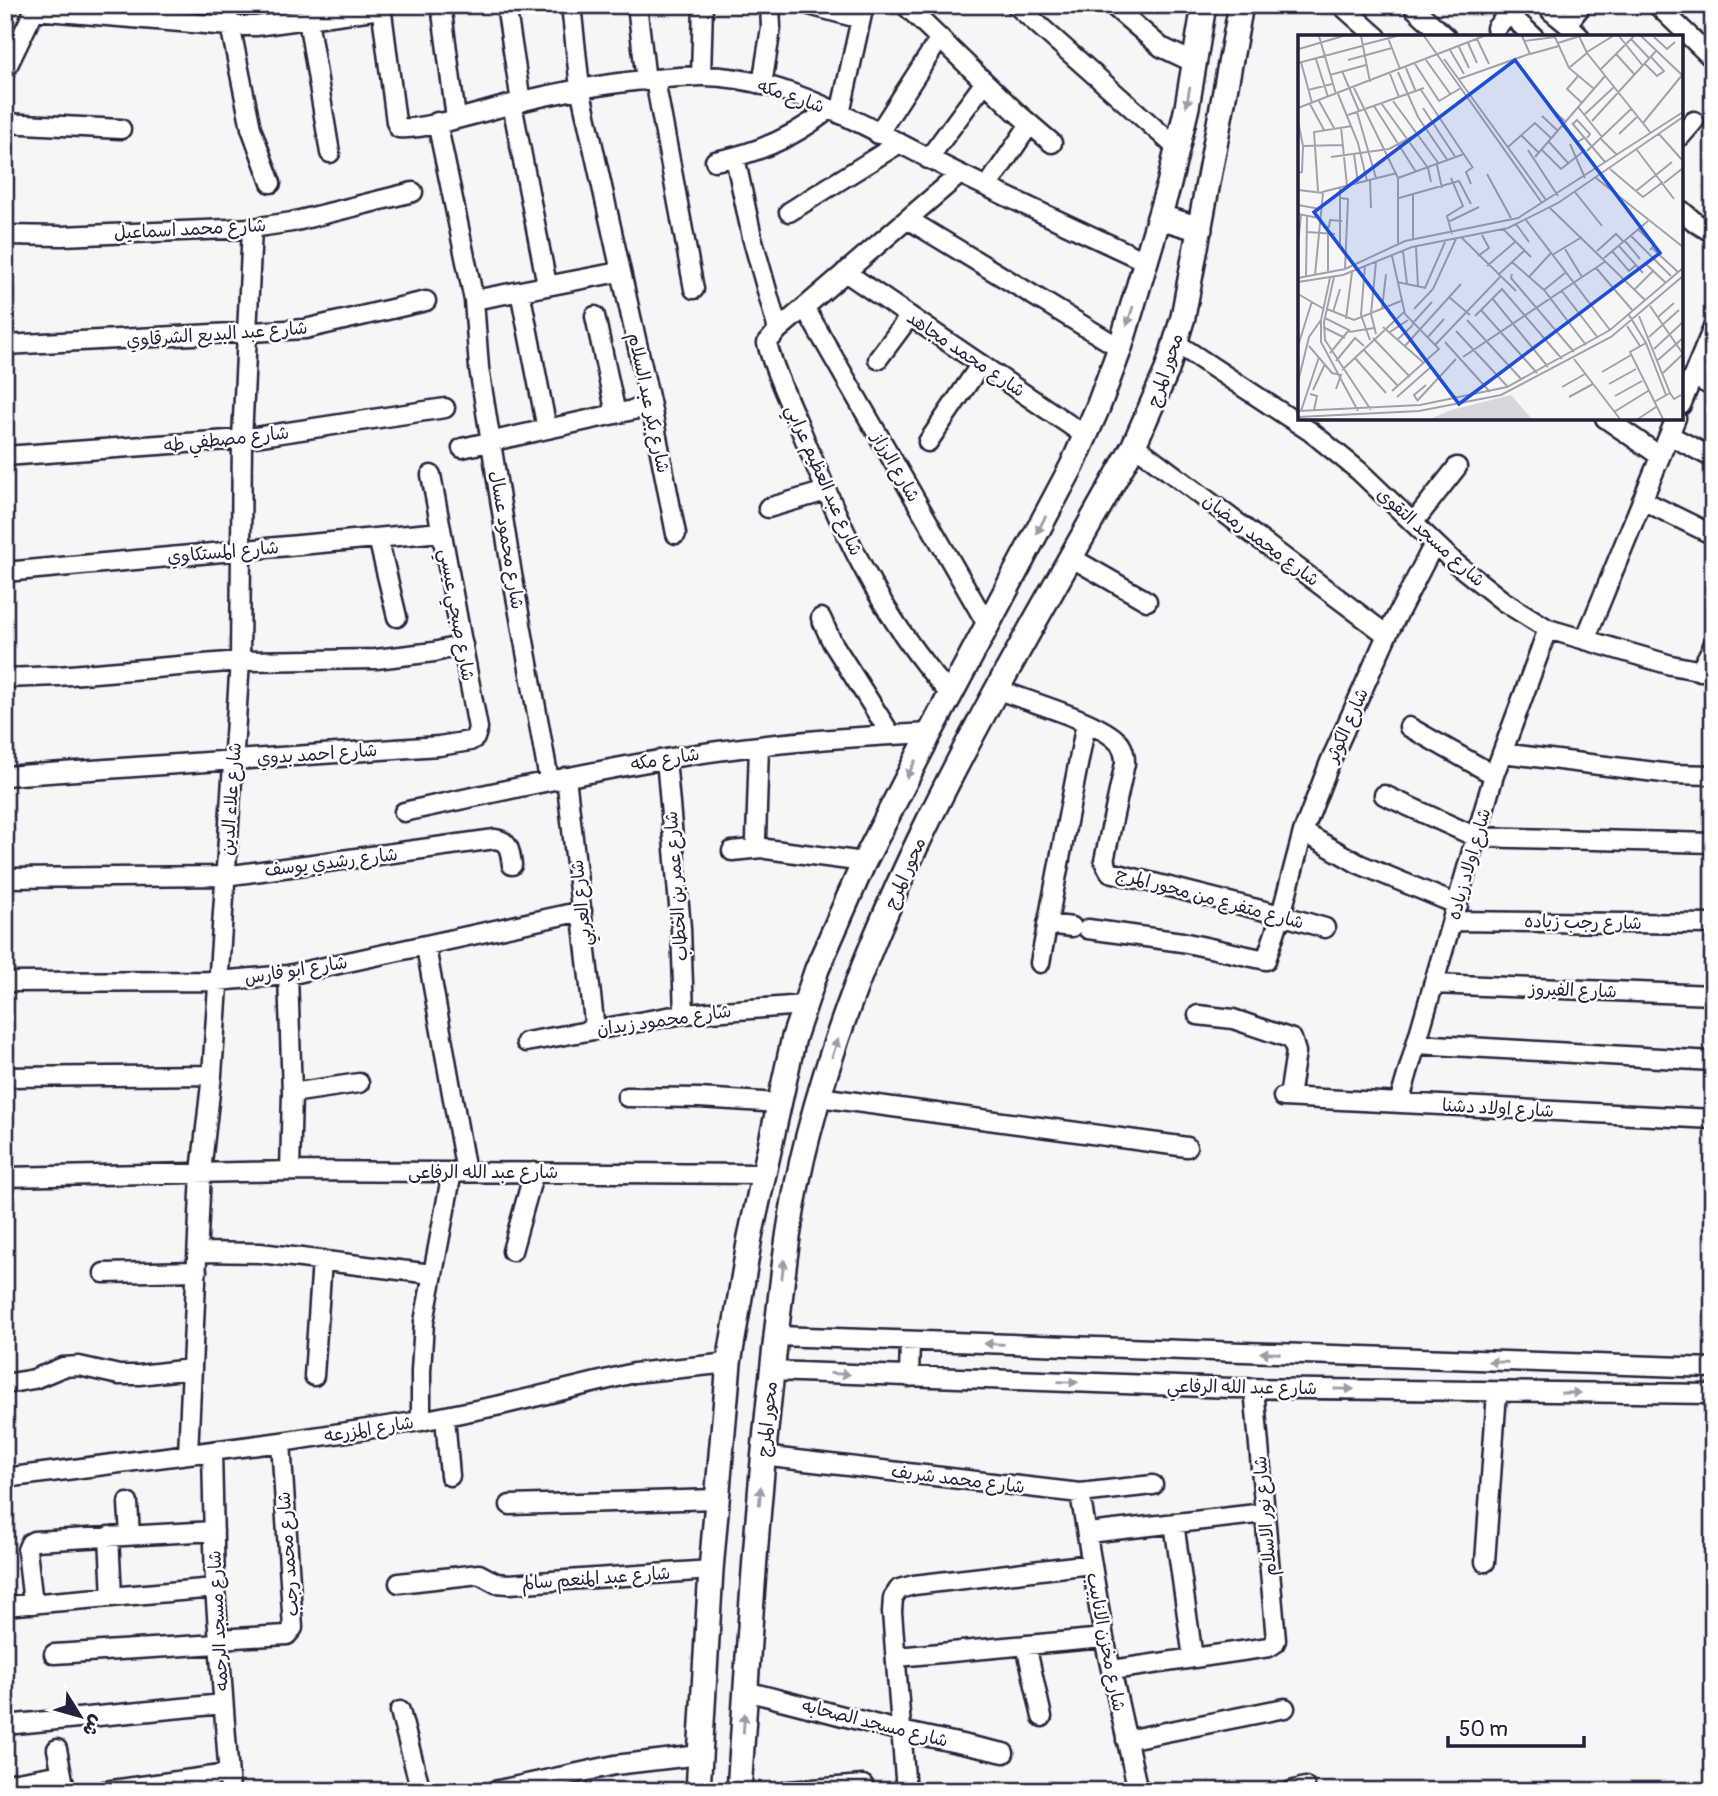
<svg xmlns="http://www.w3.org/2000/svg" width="1718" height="1796" font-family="Pangolin,'Playpen Sans Arabic',sans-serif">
<rect width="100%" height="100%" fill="#f6f6f7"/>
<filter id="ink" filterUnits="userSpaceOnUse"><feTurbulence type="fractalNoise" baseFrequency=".0143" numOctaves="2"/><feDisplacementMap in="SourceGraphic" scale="14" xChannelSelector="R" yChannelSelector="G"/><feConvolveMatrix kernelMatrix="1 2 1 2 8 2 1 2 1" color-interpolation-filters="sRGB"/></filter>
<g filter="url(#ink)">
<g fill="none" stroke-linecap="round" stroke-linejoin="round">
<g stroke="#22223b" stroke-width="23">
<path id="minor" d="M 226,5 L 251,128 L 271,183
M 381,5 L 396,122 L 399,128 C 424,131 495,108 523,101 C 581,87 641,78 701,76 C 788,75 879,135 956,172 C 1019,203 1083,232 1147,262
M 441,5 L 456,118
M 506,5 L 521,102
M 571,5 L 580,88 L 651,406 L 676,534
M 637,5 L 646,81
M 809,5 L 861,19
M 905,5 L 1016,112 L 1052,143
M 1016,5 L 1178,149
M 1112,5 L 1161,47 L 1195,63
M 1341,5 L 1377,37
M 1657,5 L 1713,59
M 1415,9 L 1446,37
M 34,10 L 229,26 L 256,26 L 381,9
M 1551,11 L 1567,24
M 1509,14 L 1534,37
M 308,19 L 330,153
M 1496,28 L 1516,5
M 1580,37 L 1567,24 L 1582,5
M 5,71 L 37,5
M 701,76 L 703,5
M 655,80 L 694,289
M 762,85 L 771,28 L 770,5
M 512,104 L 547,285
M 840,114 L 864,5
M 437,122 L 474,300 L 479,368 L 512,574 L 549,780
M 5,123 L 121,129
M 878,134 L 940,38
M 1681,136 L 1694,121
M 735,157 L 752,237 L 778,330
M 928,159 L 985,82
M 715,161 C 759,153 795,137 829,109
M 987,187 L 1030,124
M 1681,210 L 1696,223 L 1713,233
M 789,212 L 898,144
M 909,220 L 1120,348
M 5,235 L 62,236 L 252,228 L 292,222 L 413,192
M 845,272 L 1086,436
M 520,291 L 547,429
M 474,300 L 619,272
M 805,308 L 988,626
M 595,316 L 616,414
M 1176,343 L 1311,432 L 1359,471 L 1454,562 L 1503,601 L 1548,629 L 1671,665 L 1713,673
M 5,345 L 305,329 L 426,301
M 878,359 L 910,316
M 1693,376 L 1713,387
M 1681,405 L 1713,328
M 1605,418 L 1660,456
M 1669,435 L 1713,458
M 928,442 L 981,364
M 1134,445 L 1387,635
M 462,448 L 651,406
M 5,456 L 242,439 L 445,408
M 1642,500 L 1713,535
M 768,508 L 826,491
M 1413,523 L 1457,467
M 378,538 L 397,617
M 1072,558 L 1147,601
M 5,572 L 441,532
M 821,618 L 832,642 L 891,735
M 1585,640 L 1676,418
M 1700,671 L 1713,646
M 5,678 L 58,676 L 240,661 L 376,659 L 434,652 L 463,645
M 999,690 C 1027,701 1094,720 1115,739 C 1123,745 1125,753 1125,763 L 1104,861 L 1110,872 L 1281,915 L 1325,928
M 950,694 C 880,617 839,524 800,428 C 789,401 774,372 767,343 L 778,330 L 960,174
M 1409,727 L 1494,775
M 759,746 L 756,839 L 757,844 L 766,849 L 864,862
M 1502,753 L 1671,774 L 1713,775
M 666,759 L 681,928 L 684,1014
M 5,776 L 439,746 L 470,741 L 475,738 L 478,728 L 431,475
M 566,777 L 595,1030
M 1384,795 L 1476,837 L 1713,843
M 404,812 C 491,793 577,774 665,759 C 752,744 841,737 930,733
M 1303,832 L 1359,864 L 1458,905
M 732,851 L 762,848
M 5,878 L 225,876 L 495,839 C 510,841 510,852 512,865
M 1454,921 L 1713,924
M 1047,924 L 1072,927
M 1088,929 L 1182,942 L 1266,960 L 1281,915 L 1303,832 L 1330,762 L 1387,635 L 1434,544
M 426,947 L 466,1172
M 1040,963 L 1086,723
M 288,975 L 292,1093 L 290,1171
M 5,982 L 217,981 L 288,975 L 582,911
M 1433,984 L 1713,995
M 1198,1015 L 1233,1019 L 1292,1039 L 1296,1052 L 1289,1097
M 526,1042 L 684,1014 L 804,1005
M 1416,1044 L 1713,1061
M 5,1077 L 212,1075
M 292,1093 L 359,1083
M 627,1097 L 699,1098 L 779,1103
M 819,1097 L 1187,1147
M 1283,1097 L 1713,1119
M 1399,1103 L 1494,775 L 1548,629
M 5,1177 L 290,1171 L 764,1174
M 512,1251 L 534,1172
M 198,1252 L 260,1253 L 432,1274
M 104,1273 L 197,1271
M 776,1336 L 1713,1368
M 772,1371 L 1232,1388 L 1713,1394
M 314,1376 L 322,1260
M 909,1377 L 910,1341
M 5,1384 L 34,1379 L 63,1367 L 79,1366 L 119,1375 L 139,1375 L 191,1369
M 445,1417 L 450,1476
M 421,1421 L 421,1371 L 424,1322 L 452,1172
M 212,1451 L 215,1588 L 230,1791
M 188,1454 L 201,1172 L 212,1075 L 240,661 L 242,439 L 252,228
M 762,1456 L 1080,1493 L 1153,1485
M 5,1478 L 281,1442 L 421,1421 L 501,1405 L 634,1373 L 729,1363
M 1080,1493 L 1104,1638 L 1138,1791
M 128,1503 L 130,1535
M 510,1505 L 717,1499
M 1174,1523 L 1193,1658
M 1088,1533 L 1265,1513
M 109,1536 L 112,1597
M 1485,1562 L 1497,1392
M 399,1583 L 479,1574 L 496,1583 L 509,1584 L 711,1570
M 33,1604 L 27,1550 L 30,1543 L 34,1541 L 214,1531
M 5,1606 L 215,1588
M 218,1639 L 287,1635 L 293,1628 L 281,1442
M 1026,1645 L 1042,1717
M 54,1654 L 218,1644
M 897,1657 L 1104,1638
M 1112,1670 L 1269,1647 L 1274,1644 L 1276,1640 L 1254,1388
M 746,1691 L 901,1731 L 1004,1753
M 400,1711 L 421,1791
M 5,1725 L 223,1704
M 1126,1740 L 1285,1708
M 57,1749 L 64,1785 L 69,1791
M 5,1784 L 62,1774
M 105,1791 L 228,1774
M 494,1791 L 615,1765 L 700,1755
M 788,1791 L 863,1785
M 906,1791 L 892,1612 L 893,1598 L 899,1589 L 914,1585 L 1091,1564
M 1291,1791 L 1305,1787"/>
</g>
<g stroke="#22223b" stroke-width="28">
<path id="major" d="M 1160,217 L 1200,229
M 698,1791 L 711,1570 L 729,1363 L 750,1237 L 794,1037 L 817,969 L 864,862 L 930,733 L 1072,466 L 1098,407 L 1120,348 L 1169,184 L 1187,107 L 1204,5
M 739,1791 C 749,1645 757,1500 774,1355 C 782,1282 789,1208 808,1136 C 871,888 1011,667 1134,445 L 1167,370 L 1183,317 L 1241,5"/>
</g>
<use href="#minor" stroke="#fff" stroke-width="18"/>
<use href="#major" stroke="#fff" stroke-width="23"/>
</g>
<defs><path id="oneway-solid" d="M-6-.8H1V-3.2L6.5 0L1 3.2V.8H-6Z" transform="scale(1.75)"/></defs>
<g fill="#9c9ca7">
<use href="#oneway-solid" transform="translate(1188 97) rotate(100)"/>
<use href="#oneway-solid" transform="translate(1130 316) rotate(108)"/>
<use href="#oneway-solid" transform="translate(1041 525) rotate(118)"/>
<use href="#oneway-solid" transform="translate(911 769) rotate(117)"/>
<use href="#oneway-solid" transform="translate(835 1048) rotate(-72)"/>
<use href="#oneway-solid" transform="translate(783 1269) rotate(-83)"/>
<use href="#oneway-solid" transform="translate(994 1344) rotate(-178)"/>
<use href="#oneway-solid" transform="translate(1270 1353) rotate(-178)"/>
<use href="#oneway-solid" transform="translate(1498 1362) rotate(-178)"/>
<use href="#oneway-solid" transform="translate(840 1374) rotate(3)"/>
<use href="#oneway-solid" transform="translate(1068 1382) rotate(2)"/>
<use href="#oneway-solid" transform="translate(1344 1389) rotate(1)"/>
<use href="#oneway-solid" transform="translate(1571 1393)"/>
<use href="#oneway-solid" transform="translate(760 1496) rotate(-86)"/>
<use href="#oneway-solid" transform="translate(744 1723) rotate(-86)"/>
</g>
</g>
<g text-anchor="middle" stroke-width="5" stroke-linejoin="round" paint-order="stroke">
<g font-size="18" fill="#22223b" stroke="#fff">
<text transform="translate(791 96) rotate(19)" y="6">شارع مكه</text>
<text transform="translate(190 229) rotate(-3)" y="6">شارع محمد اسماعيل</text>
<text transform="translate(217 334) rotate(-4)" y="6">شارع عبد البديع الشرقاوي</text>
<text transform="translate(966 354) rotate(34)" y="6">شارع محمد مجاهد</text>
<text transform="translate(1165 370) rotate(-71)" y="6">محور المرج</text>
<text transform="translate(649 403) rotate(78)" y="6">شارع بكر عبد السلام</text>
<text transform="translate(226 439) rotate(-6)" y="6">شارع مصطفي طه</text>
<text transform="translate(896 467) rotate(60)" y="6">شارع الرزاز</text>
<text transform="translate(824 480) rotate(66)" y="6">شارع عبد العظيم عرابي</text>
<text transform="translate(1431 537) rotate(42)" y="6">شارع مسجد التقوى</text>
<text transform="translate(507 540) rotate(81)" y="6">شارع محمود عسال</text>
<text transform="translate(1261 540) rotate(37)" y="6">شارع محمد رمضان</text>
<text transform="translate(223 552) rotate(-5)" y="6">شارع المستكاوي</text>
<text transform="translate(457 615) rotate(80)" y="6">شارع صبحي عيسي</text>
<text transform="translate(1347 725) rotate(-66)" y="6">شارع الكوثر</text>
<text transform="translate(317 754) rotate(-4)" y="6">شارع احمد بدوي</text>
<text transform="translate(665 759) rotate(-9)" y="6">شارع مكه</text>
<text transform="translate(231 799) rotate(-86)" y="6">شارع علاء الدين</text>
<text transform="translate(331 862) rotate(-7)" y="6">شارع رشدي يوسف</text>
<text transform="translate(1469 864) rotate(-74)" y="6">شارع اولاد زياده</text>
<text transform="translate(905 873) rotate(-66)" y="6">محور المرج</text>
<text transform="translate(676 886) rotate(-94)" y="6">شارع عمر بن الخطاب</text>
<text transform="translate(1210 898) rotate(15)" y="6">شارع متفرع من محور المرج</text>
<text transform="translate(581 903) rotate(-96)" y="6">شارع العربي</text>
<text transform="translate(1583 922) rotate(1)" y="6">شارع رجب زياده</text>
<text transform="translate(296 970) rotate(-9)" y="6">شارع ابو فارس</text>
<text transform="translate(1573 990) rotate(2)" y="6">شارع الفيروز</text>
<text transform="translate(664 1020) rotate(-8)" y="6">شارع محمود زيدان</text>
<text transform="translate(1498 1108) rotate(3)" y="6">شارع اولاد دشنا</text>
<text x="483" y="1178">شارع عبد الله الرفاعى</text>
<text transform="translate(1242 1387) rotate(1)" y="6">شارع عبد الله الرفاعي</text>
<text transform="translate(767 1419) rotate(-84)" y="6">محور المرج</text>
<text transform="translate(369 1429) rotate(-9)" y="6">شارع المزرعه</text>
<text transform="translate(958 1479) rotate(7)" y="6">شارع محمد شريف</text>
<text transform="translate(1265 1516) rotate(-95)" y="6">شارع نور الاسلام</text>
<text transform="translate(288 1554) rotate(-94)" y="6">شارع محمد رجب</text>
<text transform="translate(596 1578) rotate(-4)" y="6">شارع عبد المنعم سالم</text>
<text transform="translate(218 1621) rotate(-93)" y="6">شارع مسجد الرحمه</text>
<text transform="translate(1106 1642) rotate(79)" y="6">شارع مخزن الانابيب</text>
<text transform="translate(875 1723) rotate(14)" y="6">شارع مسجد الصحابه</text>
</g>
</g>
<g transform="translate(1298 35)">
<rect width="385" height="385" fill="#f6f6f7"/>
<path d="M 213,360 L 234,384 L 132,384 L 153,375 Z" fill="#d7d7db"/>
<path fill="none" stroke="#a1a1ac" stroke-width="2" d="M 21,1 L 38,59M 63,1 L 72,47M 126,1 L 244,168M 224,1 L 232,19 L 261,11M 281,1 L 289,18 L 352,97M 321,1 L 345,31M 343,1 L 384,40M 356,2 L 369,14 L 377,7M 90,3 L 102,34M 179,4 L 191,29M 333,4 L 351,23M 226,6 L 257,2 L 271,33 L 295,53M 170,8 L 179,28M 260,8 L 282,1M 64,10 L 99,1M 161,12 L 171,33M 1,14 L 45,1M 152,15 L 166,39M 289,17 L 315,1M 318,19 L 337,40M 18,24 L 30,62M 146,24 L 248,165M 50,25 L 94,13M 128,25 L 153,60M 3,27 L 14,68M 0,28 L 64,11M 117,29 L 141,66 L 163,53M 347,29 L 359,41 L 366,36 L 353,22M 272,32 L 289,18M 108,33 L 118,57M 302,35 L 336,1M 44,36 L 61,76M 100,37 L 120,82 L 150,126M 92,39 L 101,62M 32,40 L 68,30M 281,40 L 269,54 L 284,68M 161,44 L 231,19M 56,53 L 100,143 L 100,208M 10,55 L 34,49M 123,55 L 175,133M 40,59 L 60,108 L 69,146M 21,66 L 36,93M 95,66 L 141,129M 83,68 L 130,133 L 133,147M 12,69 L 26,95M 76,71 L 118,137M 251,72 L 268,87M 280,72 L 304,102M 0,73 L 186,1M 125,73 L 158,123M 59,77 L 78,143M 287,79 L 316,52M 50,80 L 126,53M 244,81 L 260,96M 0,86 L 5,111 L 4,137 L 0,138M 294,86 L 358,16M 274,88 L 307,127M 345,88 L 385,39M 275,89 L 279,85 L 292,99 L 289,103M 265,91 L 280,107 L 287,102M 43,92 L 49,151M 321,99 L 340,81M 361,99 L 385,126M 223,100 L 241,118M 303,104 L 319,120M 251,107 L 271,129M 272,109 L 287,143M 5,111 L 45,110M 210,112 L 237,88 L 254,104M 230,115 L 260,161M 244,115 L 263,134 L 287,115M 339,115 L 376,164M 289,116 L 333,74M 56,119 L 60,148M 33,122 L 91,114 L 119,99M 237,122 L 307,41M 139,130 L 144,153M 312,134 L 345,162 L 365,147M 189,139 L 213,183M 100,143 L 166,119M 153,143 L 165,171 L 149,181 L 154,199M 298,143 L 385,212M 72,145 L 73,173M 366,148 L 385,133M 173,149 L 168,137 L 175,132M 42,153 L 42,210M 0,155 L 25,158 L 17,240M 20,156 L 16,97 L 54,91M 338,156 L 374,127M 24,157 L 99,138M 277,157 L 304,191M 115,160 L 115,204M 42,163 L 50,164 L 47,234M 101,163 L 161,146 L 173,169M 0,170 L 22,174M 252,173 L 347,265M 0,179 L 21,183M 228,185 L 312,295M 150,187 L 181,172M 218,189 L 231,207M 25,192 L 31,192 L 32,185 L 44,186M 205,194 L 233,222M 340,194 L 356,210 L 352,215M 9,197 L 37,199M 30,199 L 30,236M 333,201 L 373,241M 164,203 L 218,256M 327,206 L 342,224M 0,209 L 3,180M 321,211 L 345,238M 118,212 L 120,252M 354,213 L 380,237M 267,214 L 284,242M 105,216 L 109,249M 299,216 L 318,199 L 325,206M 314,216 L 331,236 L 338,230M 254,220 L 284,202M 94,221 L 107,279 L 141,314 L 94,356M 180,221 L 191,213 L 184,200M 306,223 L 350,186M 78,227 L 73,279 L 78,299M 214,227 L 246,255 L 288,310M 348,229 L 368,248M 67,230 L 63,280 L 72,305M 189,231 L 217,207M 298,233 L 335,276M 214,239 L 213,243 L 276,317M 200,240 L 226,216M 8,242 L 9,181M 36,242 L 26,287 L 27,305 L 73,375M 231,242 L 253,218M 0,243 L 47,234 L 107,206 L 220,183 L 385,77M 32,243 L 23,285 L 23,307 L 60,376M 0,247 L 45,240 L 114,212 L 210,193 L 260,168 L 385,82M 99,247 L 128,253M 127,253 L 147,207M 337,254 L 355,236M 246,255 L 267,238M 263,255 L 300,303M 0,259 L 26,274M 151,262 L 172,280M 194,263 L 250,332M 352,271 L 385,319M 29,274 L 56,285 L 103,266M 84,274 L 88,239M 116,274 L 135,254 L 158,204M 183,275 L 239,338M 35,277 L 42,254M 331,280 L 348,308 L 368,360M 177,281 L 204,254 L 264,324M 341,281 L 372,358M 360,282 L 376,268M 27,283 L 51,295 L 32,318M 48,284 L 54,237M 169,285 L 224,345M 114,289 L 134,267M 329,291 L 342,311M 25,292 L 47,303M 85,292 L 126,328M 158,296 L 209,351M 51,297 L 76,293M 92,297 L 110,285M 351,302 L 381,275M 75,303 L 112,342M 129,303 L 146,284M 99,305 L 115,290M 147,307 L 192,357M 348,308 L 332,317 L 365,384M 137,310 L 202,242M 0,311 L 14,266M 11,311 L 34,338 L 43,340 L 38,354M 106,312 L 163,249M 65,314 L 100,351M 356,314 L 385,287M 165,322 L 308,226M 57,323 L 88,358M 276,324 L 322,384M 360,325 L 385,303M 38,326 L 57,303 L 66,311M 129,326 L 159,365M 44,335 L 106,277M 304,337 L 333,320M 365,338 L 385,319M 0,347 L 11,302 L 23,285M 311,349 L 338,334M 264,352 L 287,339M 15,355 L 27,329M 12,359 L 19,361 L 16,375M 317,361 L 344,346M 99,362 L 134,331M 271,362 L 295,349M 119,365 L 116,360 L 128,350M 119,366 L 158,324M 356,367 L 372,358 L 376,364 L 383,360M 0,376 L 122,370 L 209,352 L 312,295 L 385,233M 3,376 L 21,322M 316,377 L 350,356M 0,382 L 121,376 L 203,360 L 313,302 L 385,241M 340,384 L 358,372"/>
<path fill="#1d4ed8" fill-opacity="0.15" stroke="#1d4ed8" stroke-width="3.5" d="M 217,25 L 362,218 L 161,369 L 16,177 Z"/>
<rect width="385" height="385" fill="none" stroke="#22223b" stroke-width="3.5"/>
</g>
<rect width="1718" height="1796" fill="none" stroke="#fff" stroke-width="28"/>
<rect x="14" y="14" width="1690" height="1768" fill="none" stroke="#22223b" stroke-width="2.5" filter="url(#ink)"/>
<g transform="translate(80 1716) rotate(127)" stroke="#ffffff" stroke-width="5" paint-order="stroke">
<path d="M0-5L12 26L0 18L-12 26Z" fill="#22223b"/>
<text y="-10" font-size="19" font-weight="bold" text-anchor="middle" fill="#22223b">ش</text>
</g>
<path d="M1448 1736v10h136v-10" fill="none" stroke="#22223b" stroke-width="3.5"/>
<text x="1459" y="1736" font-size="21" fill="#22223b" stroke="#ffffff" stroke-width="5" paint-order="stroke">50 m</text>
</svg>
